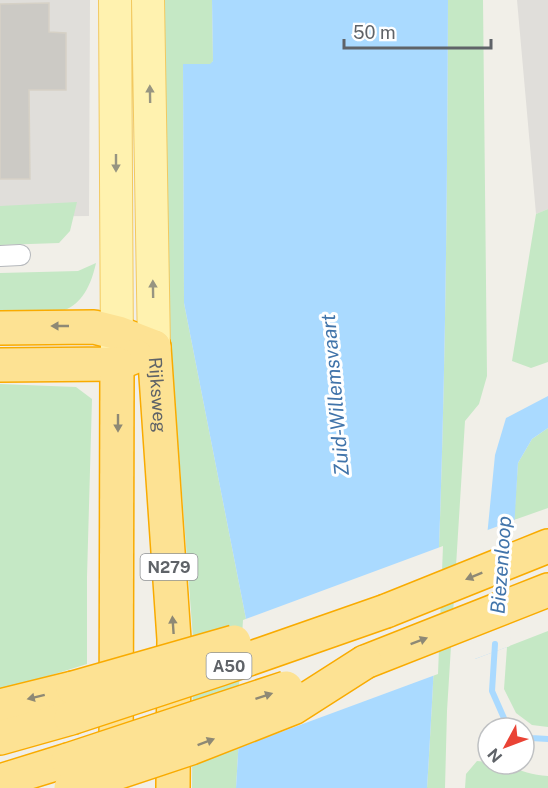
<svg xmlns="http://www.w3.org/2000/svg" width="548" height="788" font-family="'Public Sans',sans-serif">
<rect width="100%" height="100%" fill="#f1efe8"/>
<path fill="#e0deda" d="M 0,0 L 90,0 L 89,216 L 0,217 Z
M 517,0 L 548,0 L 548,209 L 536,214 Z"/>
<path fill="#c5e8c5" d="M 163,0 L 212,0 L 213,61 L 211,64 L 183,64 L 184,303 L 246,619 L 236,788 L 192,788 L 193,638 L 180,467 L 168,342 Z
M 448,0 L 483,0 L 487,376 L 479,404 L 465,421 L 447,711 L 445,788 L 427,788 C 444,526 447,263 448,0 Z
M 77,202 L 70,231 L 59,243 L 0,245 L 0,206 Z
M 548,209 L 548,362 L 531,368 L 512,361 L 536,214 Z
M 96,263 C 83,322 50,315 0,316 L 0,273 L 78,271 Z
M 0,384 L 76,387 L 92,399 L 87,577 L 87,664 L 0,691 Z
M 548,428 L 548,508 L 514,520 L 518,463 L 532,439 Z
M 548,631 L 548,727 L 532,725 L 516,713 L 504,689 L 507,647 Z
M 477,761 L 488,762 L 488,764 C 511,764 525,775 548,776 L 548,788 L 465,788 L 466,774 Z"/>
<path fill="#aadaff" d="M 212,0 L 448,0 C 447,263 444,526 427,788 L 236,788 L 246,619 L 184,303 L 183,64 L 210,64 L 213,61 Z
M 548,396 L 548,428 L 532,439 L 518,463 L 507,647 L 475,659 L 495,455 L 506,418 Z"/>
<path fill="#f1efe8" d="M 517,519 L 510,646 L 472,660 L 485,531 Z
M 443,546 L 438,674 L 235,749 L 243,620 Z"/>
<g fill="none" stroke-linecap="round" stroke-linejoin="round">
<path stroke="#aadaff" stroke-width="6" d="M 495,644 L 492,691 L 507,725 L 512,728
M 524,734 L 531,738 L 548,739"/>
</g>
<path fill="#cccac5" stroke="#d6d1c6" stroke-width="1.5" d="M 49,3 L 49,32 L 66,33 L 66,90 L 29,90 L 30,179 L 0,179 L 0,4 Z"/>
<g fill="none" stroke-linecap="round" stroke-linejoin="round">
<g stroke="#b5b8bc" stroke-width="22">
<path id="street" d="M 0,256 L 20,255"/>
</g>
<g stroke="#f2c960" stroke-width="34">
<path id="primary" d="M 115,0 L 117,357
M 148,0 L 154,347"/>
</g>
<g stroke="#f9ab00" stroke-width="36">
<g id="highway">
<path d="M 0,328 L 94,327 L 118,333 L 154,347"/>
<path id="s1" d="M 154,347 L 174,639 L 173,788"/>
<path d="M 0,365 L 117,364 L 136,356"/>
<path d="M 386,611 L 548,546"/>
<path d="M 365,662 L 548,590"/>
<path d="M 0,706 L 73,688"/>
<path d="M 0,738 L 71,718"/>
<path d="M 116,770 L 117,364"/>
<path d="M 0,781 L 68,760"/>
</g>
</g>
<use href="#street" stroke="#fff" stroke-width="20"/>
<use href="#primary" stroke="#fff2af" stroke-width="32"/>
<use href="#highway" stroke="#fde293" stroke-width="33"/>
<g stroke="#f9ab00" stroke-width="36" stroke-linecap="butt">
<path id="highway-bridge" d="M 73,688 L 234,642
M 71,718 L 220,669 L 386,611
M 68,760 L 286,688
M 71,788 L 191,748 L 293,708 L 365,662"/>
</g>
<use href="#highway-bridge" stroke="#fde293" stroke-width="33"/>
</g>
<defs><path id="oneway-solid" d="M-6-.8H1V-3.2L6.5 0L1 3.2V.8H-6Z" transform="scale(1.5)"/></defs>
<g fill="#979581">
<use href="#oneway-solid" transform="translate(150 94) rotate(-91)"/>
<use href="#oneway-solid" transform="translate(116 163) rotate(90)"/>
<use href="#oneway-solid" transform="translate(153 289) rotate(-91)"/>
</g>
<g fill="#8e8975">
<use href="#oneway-solid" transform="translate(60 326) rotate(-180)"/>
<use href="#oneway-solid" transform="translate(118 423) rotate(90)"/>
<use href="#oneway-solid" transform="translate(474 576) rotate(158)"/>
<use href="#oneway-solid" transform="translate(173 625) rotate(-94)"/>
<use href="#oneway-solid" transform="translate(419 641) rotate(-21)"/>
<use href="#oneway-solid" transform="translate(264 696) rotate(-18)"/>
<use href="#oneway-solid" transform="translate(36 697) rotate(166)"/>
<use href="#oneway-solid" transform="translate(206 742) rotate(-21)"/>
</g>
<g text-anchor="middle" stroke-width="6" stroke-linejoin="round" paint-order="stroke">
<g fill="#fff" stroke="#8f9295" stroke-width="1.5">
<rect x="140.5" y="554" width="57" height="26" rx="4.5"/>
<rect x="206.5" y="653" width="45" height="26" rx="4.5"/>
</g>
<g font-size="16" font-weight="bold" fill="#5f6368">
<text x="169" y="573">N279</text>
<text x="229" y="672">A50</text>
</g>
<g font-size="18" fill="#5f6368" stroke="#fff">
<text dy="6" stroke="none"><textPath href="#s1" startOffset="48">Rijksweg</textPath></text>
</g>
<g font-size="20" font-style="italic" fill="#4174aa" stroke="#fff">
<text transform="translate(335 395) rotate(-95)" y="7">Zuid-Willemsvaart</text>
<text transform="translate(501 565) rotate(-86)" y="7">Biezenloop</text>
</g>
</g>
<g transform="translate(506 746) rotate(229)"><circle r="28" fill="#ffffff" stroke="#bfc1c3" stroke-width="1.5"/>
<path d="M0-4.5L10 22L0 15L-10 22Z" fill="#ea4335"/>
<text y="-9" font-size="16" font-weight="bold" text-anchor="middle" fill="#5f6368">N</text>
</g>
<path d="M344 39v9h147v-9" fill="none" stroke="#5f6368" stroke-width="3"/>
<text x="353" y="39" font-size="18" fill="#5f6368" stroke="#ffffff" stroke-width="4.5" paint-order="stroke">50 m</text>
</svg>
